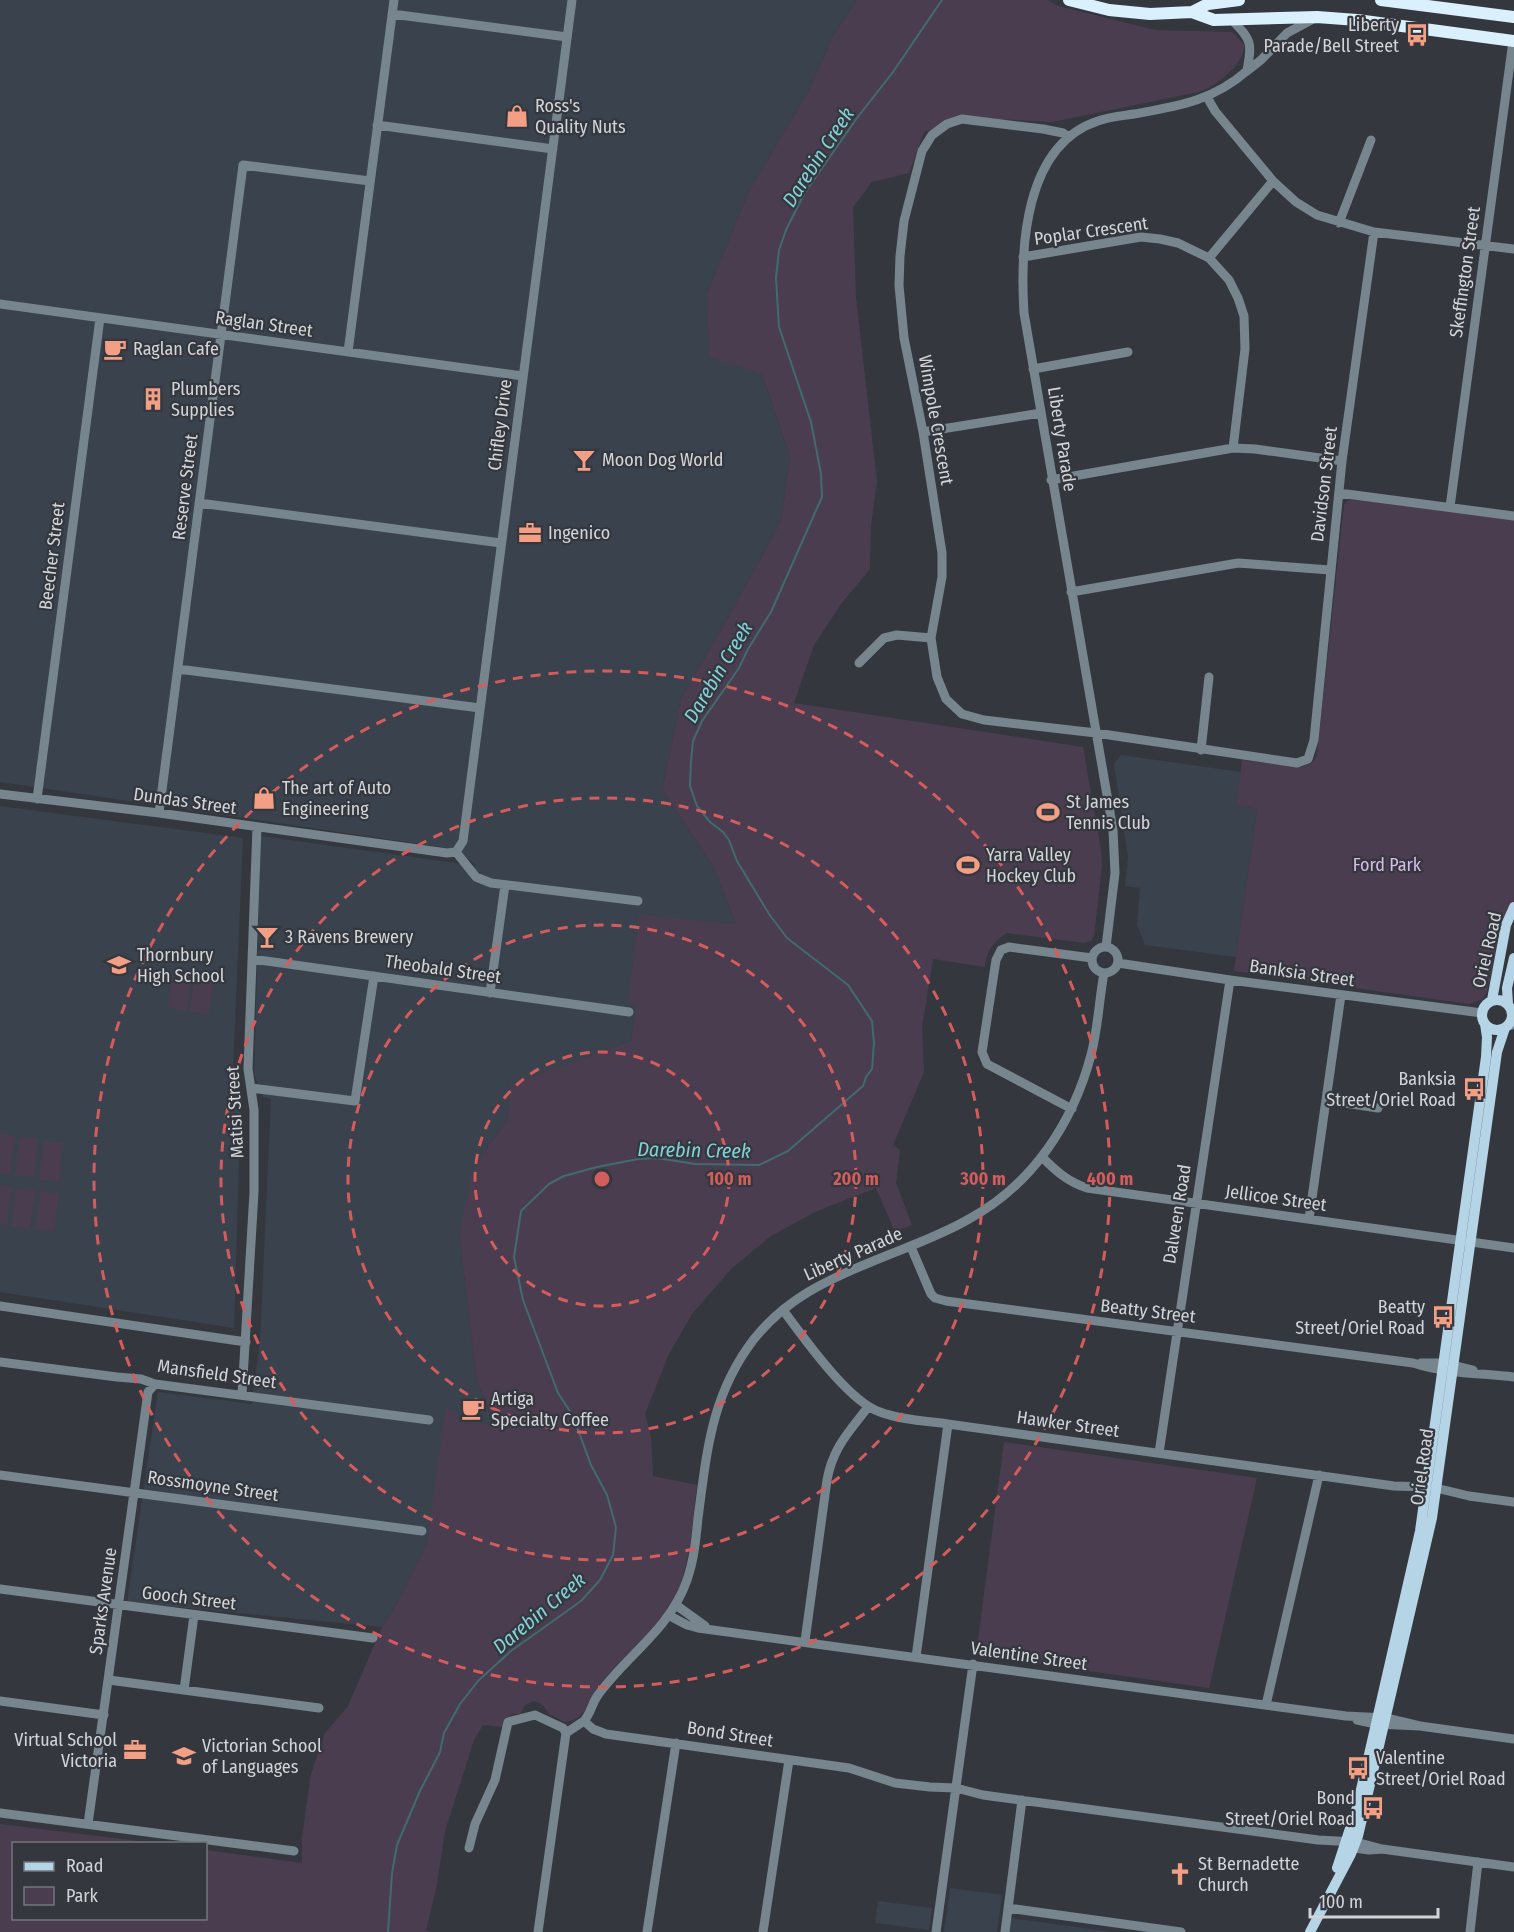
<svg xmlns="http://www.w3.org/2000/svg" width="1514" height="1932" font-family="'Fira Sans Condensed',sans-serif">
<rect width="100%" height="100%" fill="#34383e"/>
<path fill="#3a424d" d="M 0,0 L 857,0 L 833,36 L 808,92 L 748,193 L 707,294 L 762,374 L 790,457 L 781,521 L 726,621 L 681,698 L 662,790 L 714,868 L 735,922 L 726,924 L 629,998 L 629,1003 L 636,1004 L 631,1041 L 510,1086 L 507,1121 L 487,1147 L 459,1233 L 477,1382 L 496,1426 L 459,1421 L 431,1521 L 427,1544 L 400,1598 L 382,1627 L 127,1602 L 158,1392 L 252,1404 L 260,1341 L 271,1099 L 263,1097 L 254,1074 L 261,836 L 477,866 L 455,849 L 0,782 Z
M 1121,755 L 1241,772 L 1236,805 L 1257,809 L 1236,957 L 1145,945 L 1137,925 L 1140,888 L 1125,886 L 1128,857 L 1114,764 Z
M 0,806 L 243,838 L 232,1092 L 241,1094 L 234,1328 L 0,1292 Z
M 950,1888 L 1002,1895 L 997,1932 L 944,1932 Z
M 878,1901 L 932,1908 L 929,1930 L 875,1923 Z
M 1011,1918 L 1113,1932 L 1009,1932 Z"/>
<path fill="#4a3d50" d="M 857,0 L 1047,0 L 1058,6 L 1155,30 L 1232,32 L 1245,45 C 1244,49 1243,55 1240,59 C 1233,72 1212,88 1199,92 L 1052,122 L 962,117 L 924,132 L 909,173 L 872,182 L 853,207 L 856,298 L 877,481 L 871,525 L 870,569 L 841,604 L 814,645 L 794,703 L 1083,747 L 1101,850 L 1102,865 L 1094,936 L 1091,941 L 1084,943 L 1007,933 C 992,942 987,951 985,967 L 933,959 L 922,1027 L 924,1072 L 893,1145 L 900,1150 L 896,1183 L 912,1225 L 895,1232 L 876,1188 L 817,1211 L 771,1236 L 732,1268 L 692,1314 L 668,1356 L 645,1414 L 651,1437 L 653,1476 L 697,1485 C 692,1521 692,1564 674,1597 C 656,1631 624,1655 600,1684 C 586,1700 589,1719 565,1722 L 549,1714 L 542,1704 L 533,1701 L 524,1706 L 521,1714 C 509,1713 506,1718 502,1727 L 483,1725 L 474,1740 L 445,1831 L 437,1884 L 426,1931 L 432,1932 L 0,1932 L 0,1824 L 155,1843 L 14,1844 L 14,1918 L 206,1918 L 206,1850 L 302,1863 L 302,1837 L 311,1774 L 325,1733 L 348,1706 L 382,1627 L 400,1598 L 427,1544 L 445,1409 L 456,1411 L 459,1421 L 496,1425 L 477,1382 L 459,1233 L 471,1177 L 487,1147 L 507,1121 L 510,1085 L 631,1041 L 636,1005 L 628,1003 L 639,914 L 726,924 L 735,922 L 714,868 L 662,790 L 681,698 L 726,621 L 781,521 L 790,457 L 762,374 L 709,357 L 707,294 L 748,193 L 808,92 L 833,36 Z
M 1354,498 L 1514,520 L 1514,903 L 1495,956 L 1487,992 L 1483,999 L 1469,1004 L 1234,971 L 1257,809 L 1236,805 L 1242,760 L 1302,767 L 1313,762 L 1317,755 L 1344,505 L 1348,500 Z
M 173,970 L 192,972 L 187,1011 L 168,1008 Z
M 195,973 L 214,975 L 209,1014 L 190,1011 Z
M 0,1134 L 15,1136 L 10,1174 L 0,1173 Z
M 20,1137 L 39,1139 L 34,1178 L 15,1175 Z
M 44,1141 L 63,1143 L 59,1182 L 39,1179 Z
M 0,1185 L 12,1187 L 7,1225 L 0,1224 Z
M 16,1188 L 36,1190 L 30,1229 L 11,1226 Z
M 40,1191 L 59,1194 L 54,1232 L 35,1230 Z
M 1004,1442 L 1257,1478 L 1209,1688 L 976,1655 Z"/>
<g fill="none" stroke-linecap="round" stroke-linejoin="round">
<path stroke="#416b6f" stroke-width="2" d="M 388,1932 L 392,1873 L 397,1845 L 419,1793 L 440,1752 L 444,1733 L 460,1704 L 478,1681 L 511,1651 L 581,1601 L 600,1580 L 613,1555 L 616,1527 L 607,1495 L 591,1465 L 573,1416 L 558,1393 L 523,1300 L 514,1257 L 521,1211 L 549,1184 L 564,1176 L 597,1167 L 638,1159 L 657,1158 L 695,1164 L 759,1165 L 788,1151 L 863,1086 L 866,1077 L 872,1069 L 874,1043 L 872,1021 L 848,985 L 787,938 L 769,914 L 737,861 L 729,840 L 723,832 L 710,822 L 697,806 L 690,786 L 691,761 L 693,741 L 702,721 L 739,668 L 748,649 L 771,612 L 822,497 L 821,474 L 811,422 L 779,327 L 776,278 L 779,250 L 786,230 L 804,194 L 857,118 L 893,72 L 942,0"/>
<path stroke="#77868e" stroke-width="9" d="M 392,14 L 567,37
M 1231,19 C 1252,41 1252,41 1247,71
M 1247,71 L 1261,60 L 1287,33 L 1315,18
M 1207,97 L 1215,111 L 1273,181 L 1296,202 L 1317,215 L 1374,232 L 1514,249
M 377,125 L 553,149
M 1069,137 L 1063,133 L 1043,129 L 962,119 L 947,124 L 932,135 L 922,151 L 904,221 L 900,256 L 899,285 L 904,338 L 923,432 L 942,553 L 942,577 L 931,638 L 937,677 L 946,699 L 962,714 L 984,720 L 1096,733 L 1297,763 L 1308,759 L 1314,740 L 1342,461 L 1374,232
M 1339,223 L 1371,140
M 1023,257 L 1141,237 L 1160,239 L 1178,243 L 1209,258 L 1229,280 L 1238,298 L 1244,316 L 1245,349 L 1233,448
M 1209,258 L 1273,181
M 0,304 L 523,376
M 348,352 L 394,0
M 1033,369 L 1128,352
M 923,432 L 1041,413
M 1051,480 L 1233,448 L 1255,449 L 1342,461
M 1339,493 L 1514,516
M 199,503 L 501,543
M 1450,507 L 1513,41
M 1071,592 L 1238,563 L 1330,570
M 859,663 L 884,638 L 897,635 L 931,638
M 178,669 L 480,708
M 1201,750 L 1209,677
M 0,794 L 159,813 L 447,853 L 456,852
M 37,799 L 100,318
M 159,813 L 243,165 L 370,181
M 456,852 L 463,841 L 572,0
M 456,852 L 476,877 L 491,883 L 638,901
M1092 960a13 13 0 1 1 26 0a13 13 0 1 1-26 0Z
M 1106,947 L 1115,873 L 1113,830 L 1024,313 C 1020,249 1024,145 1098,121 C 1109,117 1122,116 1134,114 C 1178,106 1213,101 1248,70
M 252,959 L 629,1012
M 1118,963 L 1230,980 L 1482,1013
M 490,993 L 505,885
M 1513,1014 L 1514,1014
M 1509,1025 L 1514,1025
M 251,1088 L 355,1101 L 374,976
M 1326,1100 L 1378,1108
M 1072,1109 L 987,1064 L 982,1052 L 996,960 L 1001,950 L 1009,947 L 1092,958
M 1043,1158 C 1056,1171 1068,1182 1087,1188 L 1514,1248
M 1309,1219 L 1341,995
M 911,1247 L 931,1294 L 935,1298 L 946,1301 L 1413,1363 C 1447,1374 1480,1373 1514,1377
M 0,1306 L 246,1342
M 783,1310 C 804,1338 848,1401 880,1412 C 901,1420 926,1421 948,1424 L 1394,1486 L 1427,1487
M 0,1362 L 117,1377 L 141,1379 L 155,1384 L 429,1420
M 1421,1363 L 1444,1363 L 1473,1370
M 242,1395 L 254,1192 L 254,1110 L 248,1069 L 257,827
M 1159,1453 L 1230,980
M 0,1475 L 422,1531
M 1436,1488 L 1469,1496 L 1514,1502
M 0,1589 L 373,1638
M 676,1605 L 705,1626
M 670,1616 L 687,1625 L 698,1628 L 1346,1716 L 1386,1718 L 1420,1726
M 805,1641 L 827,1480 C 833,1447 849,1432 868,1407
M 916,1657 L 948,1424
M 109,1680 L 319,1708
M 184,1690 L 194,1615
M 0,1701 L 104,1715
M 1266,1705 L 1319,1475
M 1357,1720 L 1376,1724 L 1420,1726 L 1514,1739
M 584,1721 C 591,1713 592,1703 598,1695 C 627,1655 670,1629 687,1580 C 694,1560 696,1539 698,1518 C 707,1451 711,1395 754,1339 C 786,1299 825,1281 871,1262 C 904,1248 938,1237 969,1219 C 1032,1185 1073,1123 1091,1055 C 1098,1029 1099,1000 1104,973
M 0,1813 L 294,1851
M 88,1824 L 148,1392 L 155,1384
M 1347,1847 L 1369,1850 L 1382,1849 L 1514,1867
M 469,1848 L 475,1824 L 495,1780 L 508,1722 L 535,1715 L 563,1728 L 566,1733 L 584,1721 L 593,1729 L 606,1734 L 849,1768 L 895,1783 L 930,1787 L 956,1788 L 983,1795 L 1318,1840 L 1356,1842 L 1382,1849
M 1008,1908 L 1181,1932
M 538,1932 L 566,1733
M 647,1932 L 676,1743
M 763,1932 L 789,1760
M 936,1932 L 973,1664
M 1005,1932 L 1022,1800
M 1470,1932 L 1478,1862"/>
<path stroke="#b5d4e5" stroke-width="10" d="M1482 1015a15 15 0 1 1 30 0a15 15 0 1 1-30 0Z
M 1492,1000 L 1506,925 L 1514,907
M 1508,1004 L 1507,988 L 1514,958
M 1337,1868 L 1357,1807 L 1420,1531 L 1486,1057 L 1487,1037 L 1485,1024
M 1310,1932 L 1351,1854 L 1358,1836 L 1432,1518 L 1497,1052 L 1505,1028"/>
<path stroke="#daf0fd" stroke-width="12" d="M 1069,0 L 1109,10 L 1150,14 L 1192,12 L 1208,4 L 1239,0
M 1381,0 L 1514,17
M 1192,12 L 1214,20 L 1317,17 L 1357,20 L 1514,41"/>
</g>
<g fill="none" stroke="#d55c5d" stroke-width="3" stroke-dasharray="10 8">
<circle cx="602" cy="1179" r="127"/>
<circle cx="602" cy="1179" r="254"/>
<circle cx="602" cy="1179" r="381"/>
<circle cx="602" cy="1179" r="508"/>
</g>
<defs>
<g id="bus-bare" transform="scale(1.8)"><path d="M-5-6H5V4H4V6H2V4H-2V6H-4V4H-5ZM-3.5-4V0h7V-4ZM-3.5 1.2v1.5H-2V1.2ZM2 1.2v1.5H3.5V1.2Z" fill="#f39f85" stroke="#34383e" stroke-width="2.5" paint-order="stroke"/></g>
<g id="shop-bare" transform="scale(1.8)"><path d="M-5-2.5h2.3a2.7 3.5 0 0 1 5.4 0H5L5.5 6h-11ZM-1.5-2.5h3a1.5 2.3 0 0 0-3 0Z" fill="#f39f85" stroke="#34383e" stroke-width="2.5" paint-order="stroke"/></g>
<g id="cafe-bare" transform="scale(1.8)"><path d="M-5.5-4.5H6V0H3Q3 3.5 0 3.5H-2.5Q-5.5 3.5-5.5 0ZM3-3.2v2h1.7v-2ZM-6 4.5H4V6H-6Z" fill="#f39f85" stroke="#34383e" stroke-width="2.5" paint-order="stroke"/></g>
<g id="building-bare" transform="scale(1.8)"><path d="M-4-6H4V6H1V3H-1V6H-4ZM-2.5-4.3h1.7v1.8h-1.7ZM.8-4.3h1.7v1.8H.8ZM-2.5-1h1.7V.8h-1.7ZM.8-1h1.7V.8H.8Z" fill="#f39f85" stroke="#34383e" stroke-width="2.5" paint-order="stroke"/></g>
<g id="bar-bare" transform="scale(1.8)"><path d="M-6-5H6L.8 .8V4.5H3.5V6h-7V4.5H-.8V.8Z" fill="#f39f85" stroke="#34383e" stroke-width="2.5" paint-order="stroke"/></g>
<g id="office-bare" transform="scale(1.8)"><path d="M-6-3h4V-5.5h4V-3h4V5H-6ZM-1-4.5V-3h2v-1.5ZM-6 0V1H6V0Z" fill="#f39f85" stroke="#34383e" stroke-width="2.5" paint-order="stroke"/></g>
<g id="stadium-bare" transform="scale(1.8)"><path d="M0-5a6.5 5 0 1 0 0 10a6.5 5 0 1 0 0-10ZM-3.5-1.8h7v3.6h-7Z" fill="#f39f85" stroke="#34383e" stroke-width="2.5" paint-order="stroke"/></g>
<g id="school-bare" transform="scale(1.8)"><path d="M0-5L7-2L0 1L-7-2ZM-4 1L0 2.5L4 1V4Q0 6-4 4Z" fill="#f39f85" stroke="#34383e" stroke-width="2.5" paint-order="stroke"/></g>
<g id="church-bare" transform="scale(1.8)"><path d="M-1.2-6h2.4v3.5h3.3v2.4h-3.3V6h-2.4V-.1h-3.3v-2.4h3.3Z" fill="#f39f85" stroke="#34383e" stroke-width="2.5" paint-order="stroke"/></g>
</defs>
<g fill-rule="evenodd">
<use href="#bus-bare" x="1417" y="35"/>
<use href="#shop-bare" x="517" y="116"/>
<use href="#cafe-bare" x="115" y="349"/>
<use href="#building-bare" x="153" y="399"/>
<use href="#bar-bare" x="584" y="460"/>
<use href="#office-bare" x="530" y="533"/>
<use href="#shop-bare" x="264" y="798"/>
<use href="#stadium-bare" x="1048" y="812"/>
<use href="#stadium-bare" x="968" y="865"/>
<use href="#bar-bare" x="267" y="937"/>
<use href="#school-bare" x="119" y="965"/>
<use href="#bus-bare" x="1474" y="1089"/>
<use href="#bus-bare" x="1443" y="1317"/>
<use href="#cafe-bare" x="473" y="1409"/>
<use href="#office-bare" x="135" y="1750"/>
<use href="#school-bare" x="184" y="1756"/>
<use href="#bus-bare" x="1358" y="1768"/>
<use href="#bus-bare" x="1373" y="1808"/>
<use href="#church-bare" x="1180" y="1874"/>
</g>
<g text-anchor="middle" stroke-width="4.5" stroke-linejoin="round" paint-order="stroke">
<g font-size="18" fill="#d2d4d8" stroke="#34383e" text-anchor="start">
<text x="1399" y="31" text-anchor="end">Liberty<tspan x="1399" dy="21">Parade/Bell Street</tspan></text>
<text x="535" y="112">Ross's<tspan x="535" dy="21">Quality Nuts</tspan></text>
<text x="133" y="355">Raglan Cafe</text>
<text x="171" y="395">Plumbers<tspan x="171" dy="21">Supplies</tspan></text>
<text x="602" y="466">Moon Dog World</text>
<text x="548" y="539">Ingenico</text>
<text x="282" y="794">The art of Auto<tspan x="282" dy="21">Engineering</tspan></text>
<text x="1066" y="808">St James<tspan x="1066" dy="21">Tennis Club</tspan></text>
<text x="986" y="861">Yarra Valley<tspan x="986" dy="21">Hockey Club</tspan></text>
<text x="285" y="943">3 Ravens Brewery</text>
<text x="137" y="961">Thornbury<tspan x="137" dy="21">High School</tspan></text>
<text x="1456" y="1085" text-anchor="end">Banksia<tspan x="1456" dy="21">Street/Oriel Road</tspan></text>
<text x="1425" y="1313" text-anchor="end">Beatty<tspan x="1425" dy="21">Street/Oriel Road</tspan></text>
<text x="491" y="1405">Artiga<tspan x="491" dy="21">Specialty Coffee</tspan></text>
<text x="117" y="1746" text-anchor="end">Virtual School<tspan x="117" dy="21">Victoria</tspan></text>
<text x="202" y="1752">Victorian School<tspan x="202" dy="21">of Languages</tspan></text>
<text x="1376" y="1764">Valentine<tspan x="1376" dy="21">Street/Oriel Road</tspan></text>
<text x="1355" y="1804" text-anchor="end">Bond<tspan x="1355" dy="21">Street/Oriel Road</tspan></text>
<text x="1198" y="1870">St Bernadette<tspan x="1198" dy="21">Church</tspan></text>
</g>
<g font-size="18" fill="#d2d4d8" stroke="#34383e">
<text transform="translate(1091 231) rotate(-8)" y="6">Poplar Crescent</text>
<text transform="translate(1465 272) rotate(-82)" y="6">Skeffington Street</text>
<text transform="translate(264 324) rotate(8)" y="6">Raglan Street</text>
<text transform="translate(936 420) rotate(80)" y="6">Wimpole Crescent</text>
<text transform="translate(500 425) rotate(-83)" y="6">Chifley Drive</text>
<text transform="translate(1062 439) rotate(81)" y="6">Liberty Parade</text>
<text transform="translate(1324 484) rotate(-83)" y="6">Davidson Street</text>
<text transform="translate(185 487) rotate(-83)" y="6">Reserve Street</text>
<text transform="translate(52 556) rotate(-83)" y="6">Beecher Street</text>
<text transform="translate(185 801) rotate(8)" y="6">Dundas Street</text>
<text transform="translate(1487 950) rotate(-77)" y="6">Oriel Road</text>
<text transform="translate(443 969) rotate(8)" y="6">Theobald Street</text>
<text transform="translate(1302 973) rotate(8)" y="6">Banksia Street</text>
<text transform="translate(235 1112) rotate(-93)" y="6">Matisi Street</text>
<text transform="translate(1276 1198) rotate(8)" y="6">Jellicoe Street</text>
<text transform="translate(1177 1214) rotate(-81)" y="6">Dalveen Road</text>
<text transform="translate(853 1254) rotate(-24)" y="6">Liberty Parade</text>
<text transform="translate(1148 1311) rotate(7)" y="6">Beatty Street</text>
<text transform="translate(217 1374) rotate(8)" y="6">Mansfield Street</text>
<text transform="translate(1068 1424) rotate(8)" y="6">Hawker Street</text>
<text transform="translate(1422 1467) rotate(-82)" y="6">Oriel Road</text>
<text transform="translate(213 1486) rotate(8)" y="6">Rossmoyne Street</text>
<text transform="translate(189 1598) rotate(7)" y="6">Gooch Street</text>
<text transform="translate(103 1601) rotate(-82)" y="6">Sparks Avenue</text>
<text transform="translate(1029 1656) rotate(8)" y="6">Valentine Street</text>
<text transform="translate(730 1734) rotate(9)" y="6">Bond Street</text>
</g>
<g font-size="18" fill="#dab8ea" stroke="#34383e">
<text x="1387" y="871">Ford Park</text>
</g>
<g font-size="20" font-style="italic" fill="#83d1d9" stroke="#34383e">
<text transform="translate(818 157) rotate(-57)" y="7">Darebin Creek</text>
<text transform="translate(718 672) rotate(-59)" y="7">Darebin Creek</text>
<text transform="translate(694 1150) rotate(1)" y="7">Darebin Creek</text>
<text transform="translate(539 1613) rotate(-40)" y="7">Darebin Creek</text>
</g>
</g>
<circle cx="602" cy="1179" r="9" fill="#d55c5d" stroke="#34383e" stroke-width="3"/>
<g font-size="18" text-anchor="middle" font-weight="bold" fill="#d55c5d" stroke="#34383e" stroke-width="4.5" stroke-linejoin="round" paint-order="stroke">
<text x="729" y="1185">100 m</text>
<text x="856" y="1185">200 m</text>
<text x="983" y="1185">300 m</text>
<text x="1110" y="1185">400 m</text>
</g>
<rect x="12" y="1842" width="195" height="78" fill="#34383e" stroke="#73767c" stroke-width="1.5"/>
<rect x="24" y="1862" width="30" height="9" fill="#b5d4e5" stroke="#73767c" stroke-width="1.5"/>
<text x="66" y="1872" font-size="18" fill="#d2d4d8">Road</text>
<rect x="24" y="1887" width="30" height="18" fill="#4a3d50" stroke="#73767c" stroke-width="1.5"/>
<text x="66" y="1902" font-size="18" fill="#d2d4d8">Park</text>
<path d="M1310 1908v9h128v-9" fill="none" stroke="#d2d4d8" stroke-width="3"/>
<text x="1319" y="1908" font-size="18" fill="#d2d4d8" stroke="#34383e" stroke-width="4.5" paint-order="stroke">100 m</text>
</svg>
